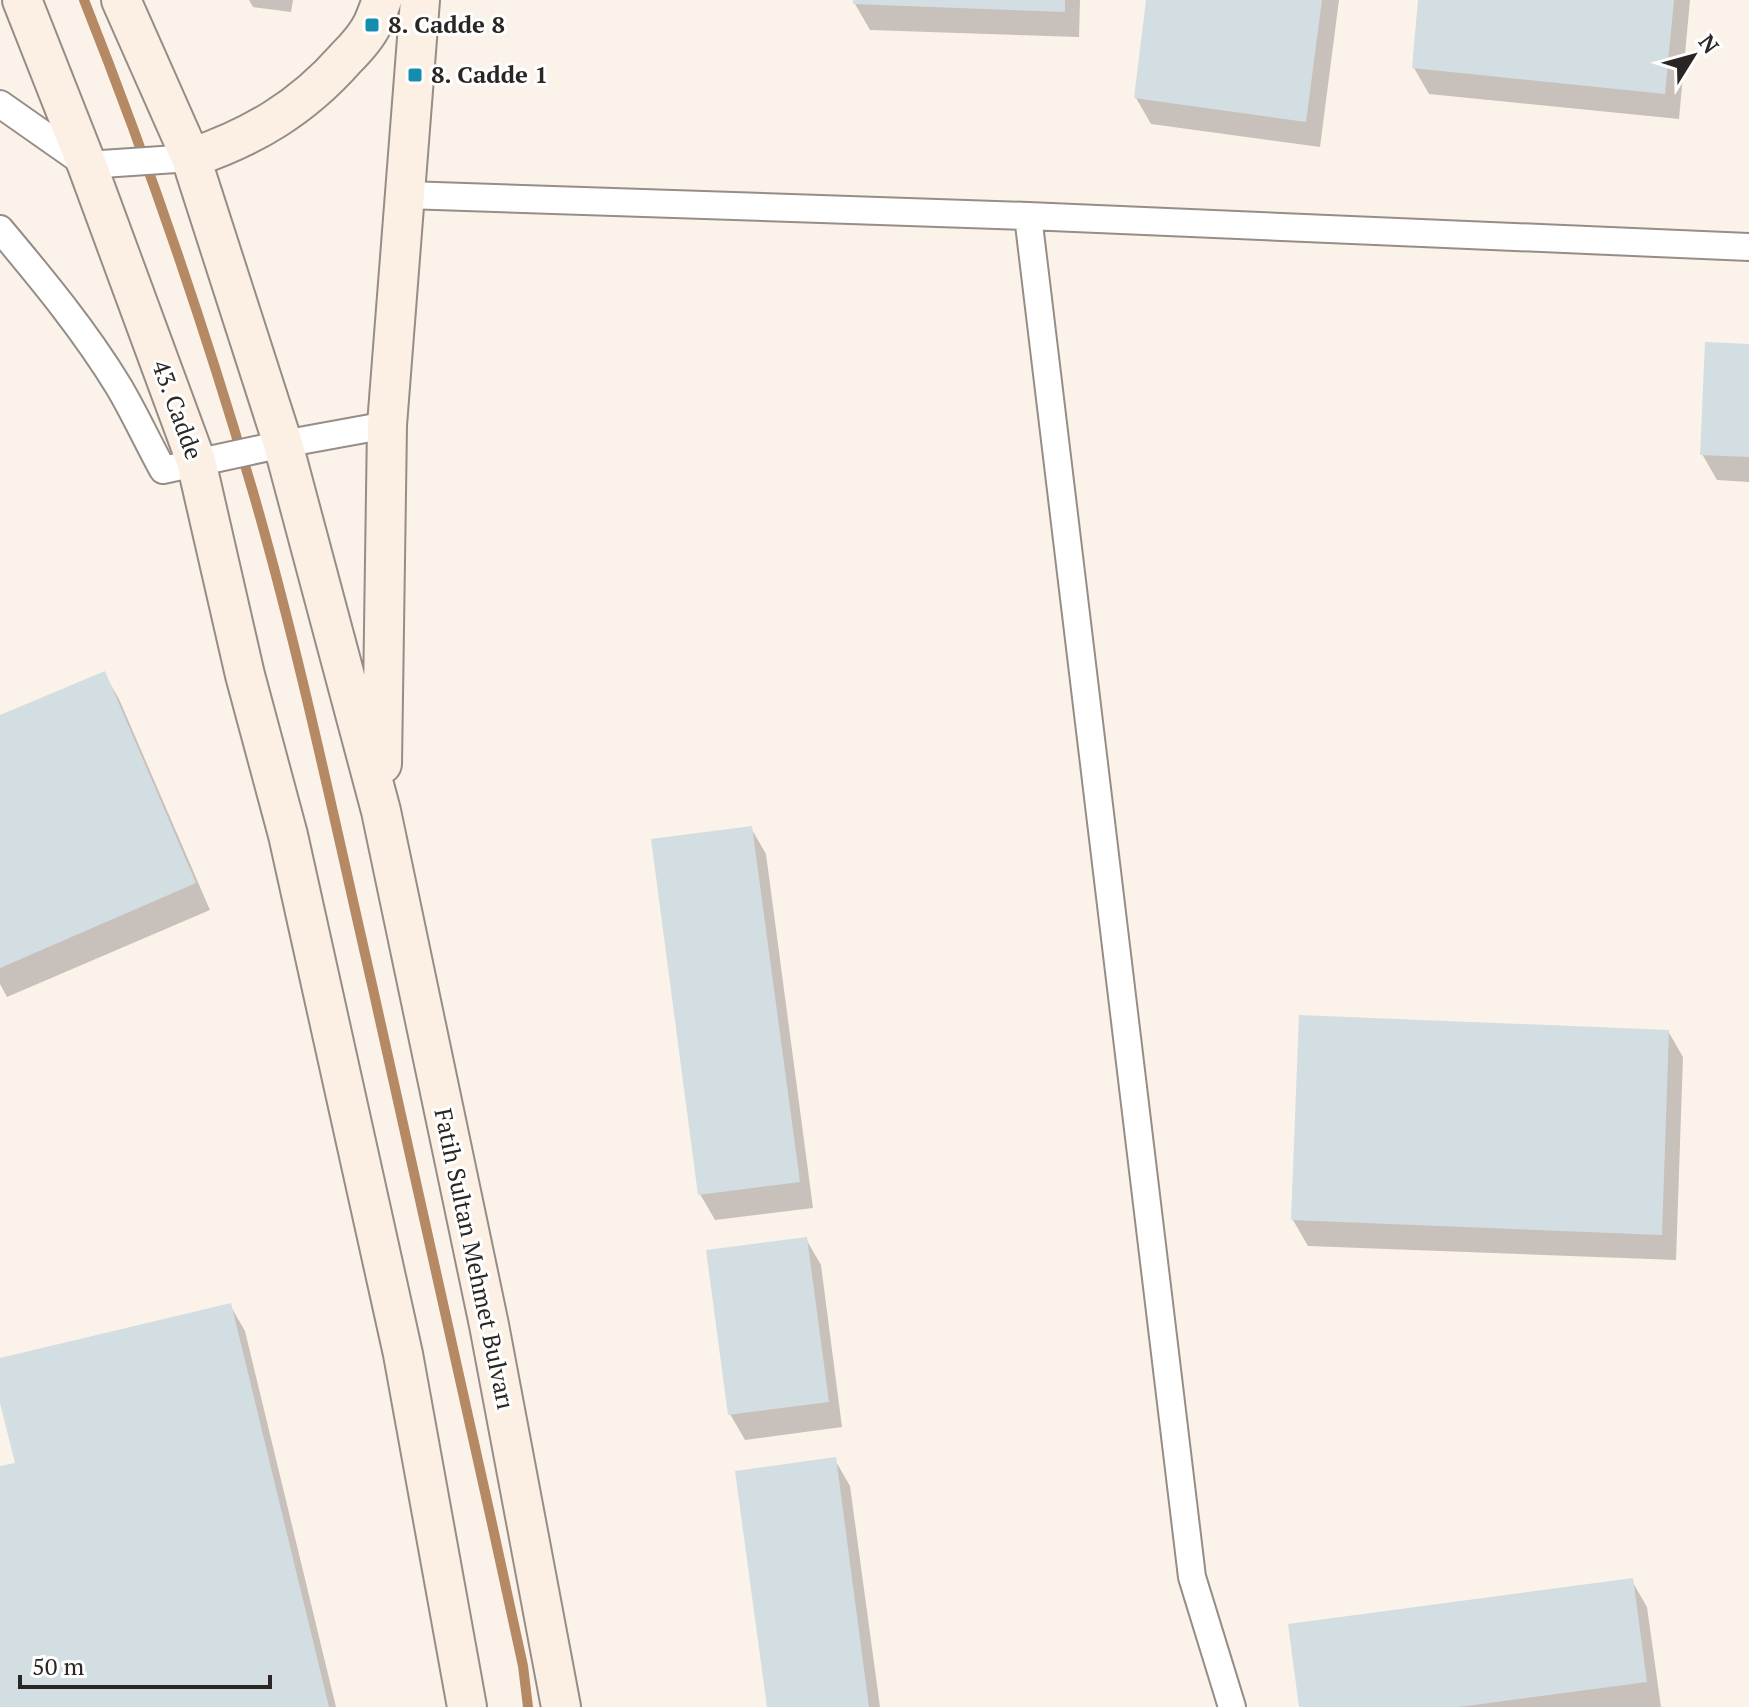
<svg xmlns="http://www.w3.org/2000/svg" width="1749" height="1707" font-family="'PT Serif',serif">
<rect width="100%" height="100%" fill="#fbf2ea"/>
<path fill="#0003" d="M 249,0 L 293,0 L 291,12 L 253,7 Z
M 855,0 L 1080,0 L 1079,37 L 870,30 L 855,4 Z
M 1148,0 L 1339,0 L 1320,147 L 1151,124 L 1136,98 Z
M 1420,0 L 1690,0 L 1679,119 L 1429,94 L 1414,68 Z
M 1749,346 L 1749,482 L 1717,480 L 1702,454 Z
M 104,673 L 119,699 L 210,910 L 7,997 L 0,984 L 0,718 Z
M 751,828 L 766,854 L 813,1208 L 715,1220 L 700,1194 Z
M 1668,1031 L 1683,1057 L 1676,1260 L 1308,1246 L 1293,1220 Z
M 806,1239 L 821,1265 L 842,1427 L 745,1440 L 730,1414 Z
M 230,1305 L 245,1331 L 336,1707 L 0,1707 L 0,1468 L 17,1464 L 0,1395 L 0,1360 Z
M 835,1460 L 850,1486 L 880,1707 L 769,1707 Z
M 1632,1581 L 1647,1607 L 1661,1707 L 1301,1707 Z"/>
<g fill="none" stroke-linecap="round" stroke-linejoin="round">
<path stroke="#b48963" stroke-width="10" d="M 84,0 C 148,161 204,325 253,492 C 300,655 335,823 373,989 C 424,1214 474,1440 523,1666 L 528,1707"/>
</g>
<path fill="#d3dee2" d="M 853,0 L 1065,0 L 1065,12 L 853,4 Z
M 1146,0 L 1322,0 L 1306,122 L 1134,98 Z
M 1418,0 L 1674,0 L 1665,94 L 1412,68 Z
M 1705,342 L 1749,344 L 1749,457 L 1700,455 Z
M 105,671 L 196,883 L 0,968 L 0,715 Z
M 752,826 L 800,1182 L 698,1195 L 651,839 Z
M 1299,1015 L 1669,1030 L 1662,1235 L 1291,1220 Z
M 807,1237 L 829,1402 L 728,1415 L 706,1250 Z
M 231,1303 L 329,1707 L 0,1707 L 0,1466 L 15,1463 L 0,1403 L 0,1358 Z
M 836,1457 L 869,1707 L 767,1707 L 735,1471 Z
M 1633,1578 L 1647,1682 L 1459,1707 L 1299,1707 L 1288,1624 Z"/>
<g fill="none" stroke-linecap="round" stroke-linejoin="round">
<g stroke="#958d86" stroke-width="30">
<path id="street" d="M 0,104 L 87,165 L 191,158
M 406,195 L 1028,216 L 1749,247
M 1028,216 L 1192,1577 L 1232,1707
M 0,229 C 42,279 85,331 119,387 C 135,414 148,443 163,470 L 283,444 L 387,425"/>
</g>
<g stroke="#958d86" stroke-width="42">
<path id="secondary" d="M 22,0 L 87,165 L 196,461 L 245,675 L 288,835 L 403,1354 L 467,1707
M 121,0 L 191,158 L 283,444 L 381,811 L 489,1325 L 561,1707
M 191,158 C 253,137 302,108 346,58 C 356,48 367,36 373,23 C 376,16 379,8 382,0
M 382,764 L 387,425 L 420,0"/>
</g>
<use href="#street" stroke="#fff" stroke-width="26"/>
<use href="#secondary" stroke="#fcefe4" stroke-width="38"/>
</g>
<g fill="#158daf" stroke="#fff" stroke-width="3">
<rect x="364" y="17" width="16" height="16" rx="4"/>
<rect x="407" y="67" width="16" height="16" rx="4"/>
</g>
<g text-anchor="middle" stroke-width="6" stroke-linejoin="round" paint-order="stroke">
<g font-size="24" font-weight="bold" fill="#2a2624" stroke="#fff" text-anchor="start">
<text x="388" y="33">8. Cadde 8</text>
<text x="431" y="83">8. Cadde 1</text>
</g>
<g font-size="24" fill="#2a2624" stroke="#fff">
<text transform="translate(177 410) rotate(70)" y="8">43. Cadde</text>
<text transform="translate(474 1259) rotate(78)" y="8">Fatih Sultan Mehmet Bulvarı</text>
</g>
</g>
<g transform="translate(1693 56) rotate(53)" stroke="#ffffff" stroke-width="6" paint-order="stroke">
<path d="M0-6L14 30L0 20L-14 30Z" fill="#2a2624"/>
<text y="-12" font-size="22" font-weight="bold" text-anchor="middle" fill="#2a2624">N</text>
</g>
<path d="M20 1675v12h250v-12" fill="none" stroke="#2a2624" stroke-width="4"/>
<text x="32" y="1675" font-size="24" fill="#2a2624" stroke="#ffffff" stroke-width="6" paint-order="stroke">50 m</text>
</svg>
